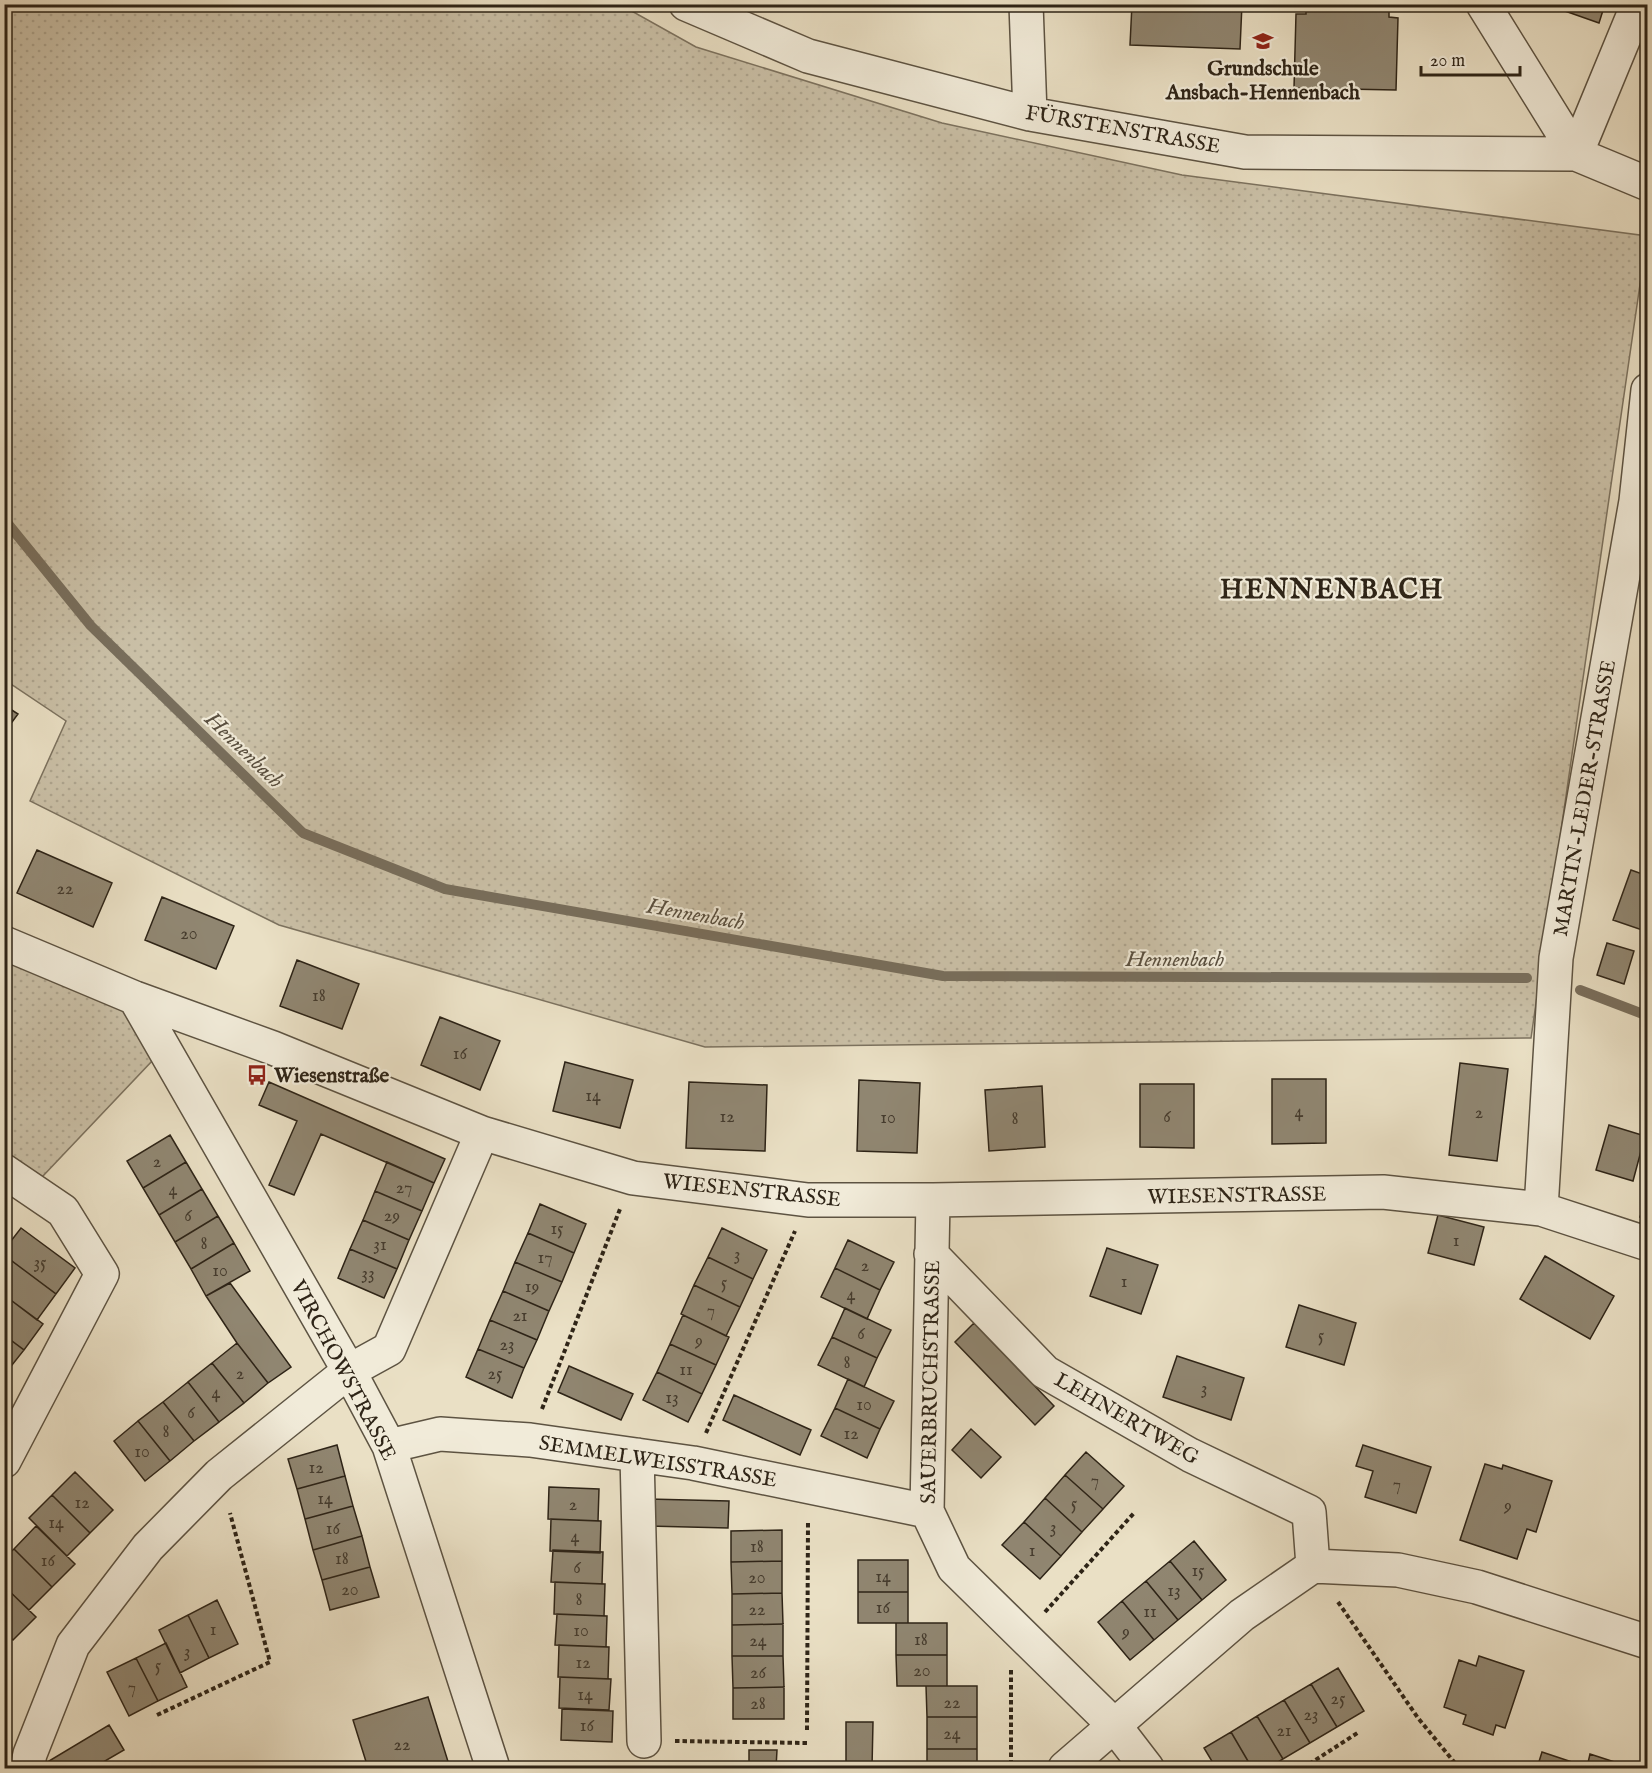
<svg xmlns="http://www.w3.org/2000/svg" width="1652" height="1773" font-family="'IM FELL English',serif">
<defs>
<pattern id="grass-dots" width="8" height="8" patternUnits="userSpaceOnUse" patternTransform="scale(1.5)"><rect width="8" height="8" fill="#cac0a7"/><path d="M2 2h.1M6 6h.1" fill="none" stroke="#aea58f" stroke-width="1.8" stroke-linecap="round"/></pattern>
</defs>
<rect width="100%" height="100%" fill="#eae0c5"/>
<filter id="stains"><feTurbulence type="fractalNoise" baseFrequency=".00333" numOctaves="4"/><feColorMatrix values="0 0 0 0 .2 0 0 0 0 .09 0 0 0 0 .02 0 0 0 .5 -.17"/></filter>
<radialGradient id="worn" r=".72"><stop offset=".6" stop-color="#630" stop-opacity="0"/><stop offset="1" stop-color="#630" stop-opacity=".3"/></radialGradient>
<path fill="url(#grass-dots)" stroke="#7c725f" stroke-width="1.5" d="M 4,5 L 621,5 L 696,47 L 942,123 L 1182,175 L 1647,236 L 1531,1038 L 705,1047 L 279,925 L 30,801 L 66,721 L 5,680 Z
M 5,957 L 125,1009 L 152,1061 L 42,1177 L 5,1155 Z"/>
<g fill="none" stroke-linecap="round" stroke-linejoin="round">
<path stroke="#786e5c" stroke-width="10" d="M 4,519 L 91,626 L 303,833 L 445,889 L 943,976 L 1527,978
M 1580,990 L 1648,1016"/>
</g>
<path fill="#908671" stroke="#2e2417" stroke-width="1.5" d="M 1132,4 L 1242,4 L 1240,49 L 1130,45 Z
M 1430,4 L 1430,8 L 1389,7 L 1389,17 L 1398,18 L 1396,90 L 1294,88 L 1296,14 L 1306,14 L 1306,5 L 1274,4 Z
M 1545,4 L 1605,4 L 1599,23 Z
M 4,705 L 18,714 L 4,733 Z
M 37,850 L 112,883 L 93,927 L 17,893 Z
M 1631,870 L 1648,876 L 1648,932 L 1613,920 Z
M 162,897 L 234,926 L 216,969 L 145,940 Z
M 1607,943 L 1634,951 L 1624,984 L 1597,975 Z
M 297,960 L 359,984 L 342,1029 L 280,1006 Z
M 440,1017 L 500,1041 L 480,1090 L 421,1065 Z
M 565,1062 L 633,1080 L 620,1128 L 553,1111 Z
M 1460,1063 L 1508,1069 L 1497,1161 L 1449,1155 Z
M 1272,1079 L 1326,1079 L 1326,1143 L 1272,1144 Z
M 859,1080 L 920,1083 L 917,1153 L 857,1151 Z
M 269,1082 L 445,1159 L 434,1183 L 321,1134 L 294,1195 L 269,1185 L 297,1121 L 259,1105 Z
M 689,1082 L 767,1085 L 765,1151 L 686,1148 Z
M 1140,1084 L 1194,1084 L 1194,1148 L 1140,1147 Z
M 1042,1086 L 1045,1147 L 989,1151 L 985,1090 Z
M 1609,1125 L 1645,1136 L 1633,1181 L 1596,1170 Z
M 170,1135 L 186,1162 L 143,1188 L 127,1161 Z
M 186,1162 L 202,1189 L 159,1215 L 143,1188 Z
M 387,1162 L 434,1183 L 422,1211 L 375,1191 Z
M 202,1189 L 218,1216 L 175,1242 L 159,1215 Z
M 375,1191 L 422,1211 L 409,1240 L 363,1220 Z
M 1648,1192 L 1648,1220 L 1640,1217 Z
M 540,1204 L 586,1224 L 574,1253 L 528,1233 Z
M 1438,1215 L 1484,1227 L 1474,1265 L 1428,1253 Z
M 218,1216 L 234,1243 L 191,1269 L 175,1242 Z
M 363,1220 L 409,1240 L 397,1269 L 350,1249 Z
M 21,1228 L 75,1268 L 56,1294 L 4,1255 L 4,1250 Z
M 722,1228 L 767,1250 L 753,1279 L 708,1257 Z
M 528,1233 L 574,1253 L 562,1282 L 515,1262 Z
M 848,1240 L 894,1262 L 880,1290 L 835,1268 Z
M 234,1243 L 250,1271 L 206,1296 L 191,1269 Z
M 1107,1248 L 1158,1265 L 1141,1314 L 1090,1296 Z
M 350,1249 L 397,1269 L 384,1298 L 338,1278 Z
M 4,1255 L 56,1294 L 37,1320 L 4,1295 Z
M 1545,1256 L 1614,1296 L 1590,1339 L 1520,1299 Z
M 708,1257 L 753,1279 L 740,1307 L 694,1285 Z
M 515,1262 L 562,1282 L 549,1311 L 503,1291 Z
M 835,1268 L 880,1290 L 867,1319 L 821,1297 Z
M 230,1283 L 291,1367 L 268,1383 L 237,1343 L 206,1296 Z
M 694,1285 L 740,1307 L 726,1336 L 681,1314 Z
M 503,1291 L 549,1311 L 537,1340 L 490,1320 Z
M 4,1295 L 43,1324 L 24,1350 L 4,1335 Z
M 1299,1305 L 1356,1323 L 1344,1365 L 1286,1347 Z
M 845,1308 L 891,1330 L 877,1358 L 832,1337 Z
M 683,1315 L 729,1337 L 716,1365 L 670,1344 Z
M 490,1320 L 537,1340 L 524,1368 L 478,1349 Z
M 974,1323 L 1054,1406 L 1035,1425 L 955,1342 Z
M 4,1335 L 24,1350 L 4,1375 Z
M 832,1337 L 877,1358 L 864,1387 L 818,1365 Z
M 237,1343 L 268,1383 L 244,1403 L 212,1363 Z
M 670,1344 L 716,1365 L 702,1394 L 657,1372 Z
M 478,1349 L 524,1368 L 512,1398 L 466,1377 Z
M 1177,1356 L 1244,1378 L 1231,1420 L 1163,1397 Z
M 212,1363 L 244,1403 L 219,1422 L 188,1382 Z
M 569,1366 L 633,1394 L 621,1420 L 558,1392 Z
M 657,1372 L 702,1394 L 688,1422 L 643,1400 Z
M 848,1379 L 894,1401 L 880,1429 L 835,1408 Z
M 188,1382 L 219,1422 L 194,1441 L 163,1402 Z
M 734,1395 L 811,1430 L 800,1455 L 723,1420 Z
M 163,1402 L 194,1441 L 170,1461 L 138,1421 Z
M 835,1408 L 880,1429 L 867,1458 L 821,1436 Z
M 138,1421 L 170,1461 L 145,1481 L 114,1441 Z
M 971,1429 L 1001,1457 L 981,1478 L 952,1450 Z
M 337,1445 L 345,1476 L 297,1489 L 288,1459 Z
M 1363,1445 L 1431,1467 L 1416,1513 L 1365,1497 L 1373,1471 L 1356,1466 Z
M 1086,1452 L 1124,1486 L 1103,1509 L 1065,1475 Z
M 1485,1464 L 1502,1469 L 1503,1465 L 1552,1481 L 1536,1532 L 1527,1529 L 1517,1559 L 1460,1540 Z
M 75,1472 L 113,1510 L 90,1533 L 52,1495 Z
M 1065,1475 L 1103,1509 L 1082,1532 L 1045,1498 Z
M 345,1476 L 353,1506 L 305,1519 L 297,1489 Z
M 549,1487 L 599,1489 L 598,1521 L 548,1519 Z
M 52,1495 L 90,1533 L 67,1556 L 29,1518 Z
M 1045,1498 L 1082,1532 L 1061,1556 L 1024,1522 Z
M 648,1499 L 729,1501 L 728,1528 L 648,1526 Z
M 353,1506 L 362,1536 L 313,1550 L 305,1519 Z
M 551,1519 L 601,1521 L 600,1553 L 550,1551 Z
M 1024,1522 L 1061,1556 L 1040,1579 L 1002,1545 Z
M 36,1526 L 75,1564 L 52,1587 L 14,1549 Z
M 782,1530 L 782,1561 L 731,1562 L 731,1531 Z
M 362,1536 L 370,1567 L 322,1580 L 313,1550 Z
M 1194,1541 L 1226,1580 L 1202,1600 L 1170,1561 Z
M 14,1549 L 52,1587 L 29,1610 L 4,1586 L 4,1558 Z
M 553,1550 L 603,1552 L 602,1584 L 551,1582 Z
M 858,1560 L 908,1560 L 908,1592 L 858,1592 Z
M 782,1561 L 782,1593 L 732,1594 L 731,1562 Z
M 1170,1561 L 1202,1600 L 1178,1620 L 1146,1581 Z
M 370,1567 L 379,1597 L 330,1610 L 322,1580 Z
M 1146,1581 L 1178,1620 L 1154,1640 L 1122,1601 Z
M 555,1582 L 605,1584 L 604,1616 L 554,1614 Z
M 4,1586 L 36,1617 L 13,1640 L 4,1632 Z
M 858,1592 L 908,1592 L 908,1623 L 858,1623 Z
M 782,1593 L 783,1624 L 732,1625 L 732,1594 Z
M 217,1600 L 238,1644 L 209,1658 L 188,1615 Z
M 1122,1601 L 1154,1640 L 1130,1660 L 1098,1622 Z
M 557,1614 L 607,1616 L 606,1647 L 555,1645 Z
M 188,1615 L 209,1658 L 180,1673 L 159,1630 Z
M 896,1623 L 947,1623 L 947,1655 L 896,1655 Z
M 783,1624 L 783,1656 L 732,1656 L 732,1625 Z
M 166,1643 L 187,1687 L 158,1701 L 136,1658 Z
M 559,1645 L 609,1647 L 608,1679 L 558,1677 Z
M 896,1655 L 947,1655 L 947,1686 L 897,1686 Z
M 732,1656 L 783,1656 L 784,1687 L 733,1688 Z
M 1479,1656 L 1524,1671 L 1505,1728 L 1496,1725 L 1493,1735 L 1463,1724 L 1466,1715 L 1444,1707 L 1459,1660 L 1476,1666 Z
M 136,1658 L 158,1701 L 129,1716 L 107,1672 Z
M 1338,1668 L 1364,1711 L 1337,1727 L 1311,1684 Z
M 560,1677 L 611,1679 L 609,1710 L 559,1708 Z
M 1311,1684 L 1337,1727 L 1310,1743 L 1284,1700 Z
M 926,1686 L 977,1686 L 977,1717 L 927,1717 Z
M 784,1687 L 784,1719 L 733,1719 L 733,1688 Z
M 428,1697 L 450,1768 L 368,1768 L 353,1720 Z
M 1284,1700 L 1310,1743 L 1283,1759 L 1257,1716 Z
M 562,1709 L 613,1711 L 612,1742 L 561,1740 Z
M 1257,1716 L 1283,1759 L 1268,1768 L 1252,1768 L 1231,1732 Z
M 927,1717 L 977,1717 L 977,1749 L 927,1749 Z
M 846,1722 L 873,1722 L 872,1768 L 846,1768 Z
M 109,1725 L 124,1750 L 93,1768 L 47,1768 L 49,1761 Z
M 1231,1732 L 1252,1768 L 1216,1768 L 1204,1748 Z
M 927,1749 L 977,1749 L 977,1768 L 927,1768 Z
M 749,1750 L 777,1750 L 776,1768 L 749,1768 Z
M 1542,1752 L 1587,1767 L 1590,1754 L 1633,1768 L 1537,1768 Z"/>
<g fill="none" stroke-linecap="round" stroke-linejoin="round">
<g stroke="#5d5342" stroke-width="36">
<path id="minor" d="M 686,4 L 808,56 L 1030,114 L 1245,152 L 1576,154 L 1648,184
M 1026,4 L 1030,114
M 1483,4 L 1576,154
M 1576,154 L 1638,4
M 4,943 L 135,998 L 273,1048 L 482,1133 L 633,1178 L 808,1200 L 933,1200 L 1383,1192 L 1541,1209 L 1648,1244
M 135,998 L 349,1371 L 389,1446 L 493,1768
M 4,1171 L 63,1211 L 102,1274 L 4,1461
M 933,1200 L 927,1511 L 954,1568 L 1114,1725 L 1147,1768
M 1541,1209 L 1556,958 L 1636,501 L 1648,390
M 931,1254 L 1045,1372 L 1190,1455 L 1309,1512 L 1313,1566
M 389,1446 L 440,1434 L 530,1440 L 693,1463 L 927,1511
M 637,1455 L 644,1741
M 27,1768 L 30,1754 L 73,1645 L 148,1547 L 219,1475 L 349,1371 L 389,1349 L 482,1133
M 1065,1768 L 1242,1615 L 1313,1566 L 1398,1570 L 1477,1587 L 1648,1642"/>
</g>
<path stroke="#2e2417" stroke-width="4" stroke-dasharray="4.5 3" stroke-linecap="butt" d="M 542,1409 L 620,1209
M 706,1433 L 795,1231
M 1338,1602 L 1418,1718 L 1459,1768
M 1045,1612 L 1134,1513
M 1011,1670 L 1011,1768
M 157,1715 L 270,1662 L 230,1513
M 807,1730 L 808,1521
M 675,1741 L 807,1743
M 1303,1768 L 1359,1732"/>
<use href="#minor" stroke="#f1ebd9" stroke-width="33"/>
</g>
<defs>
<g id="school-bare" transform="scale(1.62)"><path d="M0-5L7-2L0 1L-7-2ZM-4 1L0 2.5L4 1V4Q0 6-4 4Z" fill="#8f2418" stroke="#f1ebd9" stroke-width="2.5" paint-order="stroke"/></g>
<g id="bus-bare" transform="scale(1.62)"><path d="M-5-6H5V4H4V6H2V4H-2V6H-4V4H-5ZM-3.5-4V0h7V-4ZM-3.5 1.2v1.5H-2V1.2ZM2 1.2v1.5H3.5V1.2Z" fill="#8f2418" stroke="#f1ebd9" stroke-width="2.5" paint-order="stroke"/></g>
</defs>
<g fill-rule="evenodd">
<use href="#school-bare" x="1263" y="41"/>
<use href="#bus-bare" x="257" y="1075"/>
</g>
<g text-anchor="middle" stroke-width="4.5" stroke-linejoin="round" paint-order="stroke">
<g font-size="18" fill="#463c2e">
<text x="65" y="894">22</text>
<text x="189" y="939">20</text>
<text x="319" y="1001">18</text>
<text x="460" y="1059">16</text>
<text x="593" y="1101">14</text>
<text x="1299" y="1117">4</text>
<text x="1479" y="1118">2</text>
<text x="727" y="1122">12</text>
<text x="1167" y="1122">6</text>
<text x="888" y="1123">10</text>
<text x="1015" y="1124">8</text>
<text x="157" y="1167">2</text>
<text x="404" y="1193">27</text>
<text x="173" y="1195">4</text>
<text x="188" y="1221">6</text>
<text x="392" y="1221">29</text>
<text x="557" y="1234">15</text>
<text x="1456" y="1246">1</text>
<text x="204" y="1249">8</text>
<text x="380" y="1250">31</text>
<text x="737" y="1260">3</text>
<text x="545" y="1263">17</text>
<text x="40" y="1268">35</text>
<text x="865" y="1271">2</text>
<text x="220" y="1276">10</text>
<text x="368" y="1279">33</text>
<text x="1124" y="1287">1</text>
<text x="724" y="1288">5</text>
<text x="532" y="1292">19</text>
<text x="851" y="1300">4</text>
<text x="711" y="1316">7</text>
<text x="520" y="1321">21</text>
<text x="861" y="1339">6</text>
<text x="1321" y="1341">5</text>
<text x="699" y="1346">9</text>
<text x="507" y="1350">23</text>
<text x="847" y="1368">8</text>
<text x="686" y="1375">11</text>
<text x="240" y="1379">2</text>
<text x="495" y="1379">25</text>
<text x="1204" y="1394">3</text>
<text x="216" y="1398">4</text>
<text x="672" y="1403">13</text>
<text x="864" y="1410">10</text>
<text x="191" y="1418">6</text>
<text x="166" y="1437">8</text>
<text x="851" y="1439">12</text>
<text x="142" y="1457">10</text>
<text x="316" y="1473">12</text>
<text x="1095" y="1486">7</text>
<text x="1397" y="1490">7</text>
<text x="325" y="1504">14</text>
<text x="82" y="1508">12</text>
<text x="1074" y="1509">5</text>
<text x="573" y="1510">2</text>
<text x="1508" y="1511">9</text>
<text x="56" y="1528">14</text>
<text x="1053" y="1533">3</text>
<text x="333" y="1534">16</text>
<text x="575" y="1542">4</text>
<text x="757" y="1552">18</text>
<text x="1032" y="1556">1</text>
<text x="342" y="1564">18</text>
<text x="48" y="1566">16</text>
<text x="577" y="1573">6</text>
<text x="1198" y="1576">15</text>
<text x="883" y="1582">14</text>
<text x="757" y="1583">20</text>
<text x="350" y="1595">20</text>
<text x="1174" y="1596">13</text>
<text x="579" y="1605">8</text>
<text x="883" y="1613">16</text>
<text x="757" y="1615">22</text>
<text x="1150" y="1617">11</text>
<text x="213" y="1635">1</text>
<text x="581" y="1636">10</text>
<text x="1126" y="1637">9</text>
<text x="921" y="1645">18</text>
<text x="758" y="1646">24</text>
<text x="187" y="1657">3</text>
<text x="583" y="1668">12</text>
<text x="158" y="1671">5</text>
<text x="922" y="1676">20</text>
<text x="758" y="1678">26</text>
<text x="132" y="1693">7</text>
<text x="585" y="1700">14</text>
<text x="1338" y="1704">25</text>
<text x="952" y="1708">22</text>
<text x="758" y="1709">28</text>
<text x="1311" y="1720">23</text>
<text x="587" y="1731">16</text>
<text x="1284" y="1736">21</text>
<text x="952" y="1739">24</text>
<text x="402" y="1750">22</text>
</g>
<g font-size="21" font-weight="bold" fill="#2e2417" stroke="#f1ebd9">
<text x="1263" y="75">Grundschule<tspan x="1263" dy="24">Ansbach-Hennenbach</tspan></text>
<text x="274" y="1082" text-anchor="start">Wiesenstraße</text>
</g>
<g font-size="21" fill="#2e2417" stroke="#f1ebd9">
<text transform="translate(1123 129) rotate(10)" y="7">FÜRSTENSTRASSE</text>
<text transform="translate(1584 798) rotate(-80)" y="7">MARTIN-LEDER-STRASSE</text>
<text transform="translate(752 1190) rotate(6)" y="7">WIESENSTRASSE</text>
<text transform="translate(1237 1195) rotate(-1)" y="7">WIESENSTRASSE</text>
<text transform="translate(344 1370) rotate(62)" y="7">VIRCHOWSTRASSE</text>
<text transform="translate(930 1382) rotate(-89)" y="7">SAUERBRUCHSTRASSE</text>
<text transform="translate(1127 1418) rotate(30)" y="7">LEHNERTWEG</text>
<text transform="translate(658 1461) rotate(9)" y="7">SEMMELWEISSTRASSE</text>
</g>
<g font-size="22" font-style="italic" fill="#594f3f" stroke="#f1ebd9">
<text transform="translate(245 749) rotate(44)" y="8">Hennenbach</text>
<text transform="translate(696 913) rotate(10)" y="8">Hennenbach</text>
<text x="1175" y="966">Hennenbach</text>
</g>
<g font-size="27" font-weight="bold" letter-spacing="1.5" fill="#2e2417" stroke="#f1ebd9">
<text x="1332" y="598">HENNENBACH</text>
</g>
</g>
<rect width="1652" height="1773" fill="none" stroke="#eae0c5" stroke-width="24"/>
<rect x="6" y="6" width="1640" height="1761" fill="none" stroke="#2e2417" stroke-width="3"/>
<rect x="12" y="12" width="1628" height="1749" fill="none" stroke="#2e2417" stroke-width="1.5"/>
<path d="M1421 66v9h99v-9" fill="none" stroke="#2e2417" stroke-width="3"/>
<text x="1430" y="66" font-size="18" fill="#2e2417" stroke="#f1ebd9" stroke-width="4.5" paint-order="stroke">20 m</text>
<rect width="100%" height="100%" filter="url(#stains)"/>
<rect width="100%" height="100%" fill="url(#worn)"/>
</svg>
